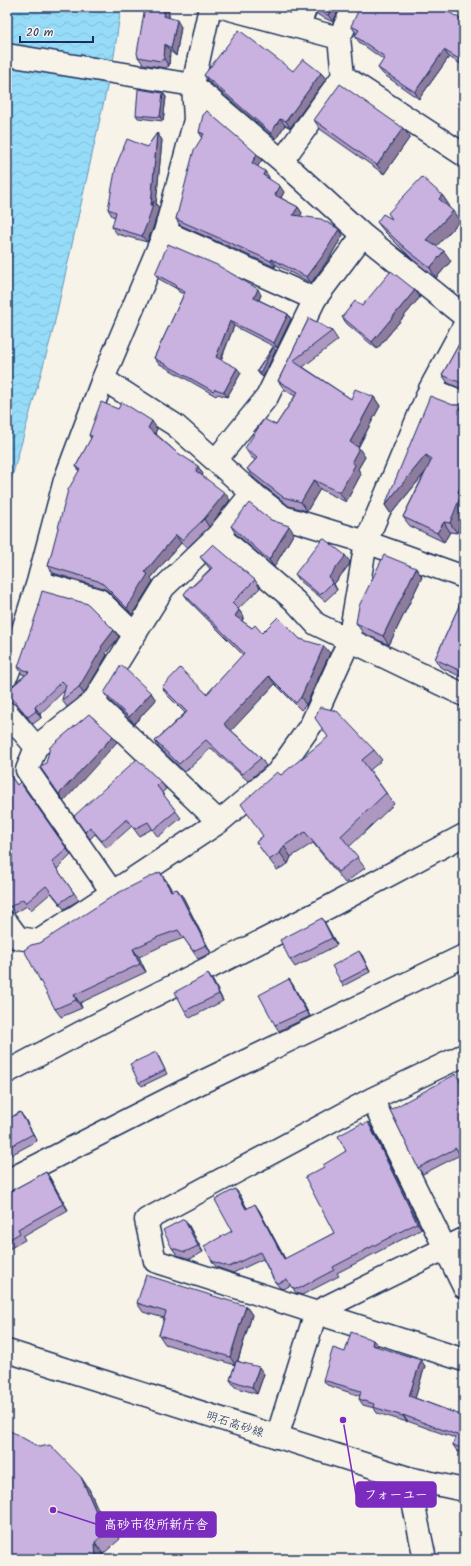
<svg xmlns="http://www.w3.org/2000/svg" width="471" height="1566" font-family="Kalam,'Klee One',sans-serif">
<defs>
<pattern id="water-waves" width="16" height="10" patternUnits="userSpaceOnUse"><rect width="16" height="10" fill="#96dcf8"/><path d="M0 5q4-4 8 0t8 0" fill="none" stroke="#81bdd7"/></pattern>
</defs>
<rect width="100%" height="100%" fill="#f7f3e8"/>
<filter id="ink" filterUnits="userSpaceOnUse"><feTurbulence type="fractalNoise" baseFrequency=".025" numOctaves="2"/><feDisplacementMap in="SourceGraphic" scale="8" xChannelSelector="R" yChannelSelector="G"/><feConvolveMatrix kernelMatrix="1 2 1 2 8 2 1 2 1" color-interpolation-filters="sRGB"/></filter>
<g filter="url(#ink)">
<path fill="url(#water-waves)" stroke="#6597ba" d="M 7,7 L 121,7 L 114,56 L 52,334 L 7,495 Z"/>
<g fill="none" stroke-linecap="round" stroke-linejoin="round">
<g stroke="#1b2f5e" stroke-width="25">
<path id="minor" d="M 222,7 L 339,38
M 354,7 L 339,38 L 343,76 L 464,155
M 298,27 L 306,7
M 7,55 L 193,85 L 282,161 L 363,235 L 464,316
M 282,161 L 343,76
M 165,232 L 315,299
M 103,379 L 175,425 L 252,493 L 283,517 L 366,542 L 464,577
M 430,389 L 464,403
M 216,460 L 267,397 L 315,299 L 363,235
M 218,535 L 295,601 L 316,624 L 464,695
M 38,582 L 99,600 L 134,634
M 7,675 L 16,652 L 38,582 L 65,480 L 103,379 L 165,232 L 195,120 L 193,85 L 210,7
M 93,702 L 219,822
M 7,713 L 36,747
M 112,892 L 27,770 L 36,747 L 93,702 L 164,587 L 218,535 L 252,493
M 7,923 L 18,938 L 39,941 L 219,822 L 277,773 L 311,725 L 349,641 L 366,542 L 430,389 L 464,326
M 464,1055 L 372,1099 L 146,1220 L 155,1261 L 464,1360
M 7,1072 L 84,1031 L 327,908 L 464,835
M 372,1099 L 464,1287
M 7,1181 L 200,1083 L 464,956
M 277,1437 L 316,1312 L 464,1239
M 408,1478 L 425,1559"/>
</g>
<g stroke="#1b2f5e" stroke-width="25">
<path id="major" d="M 7,1351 L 408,1478 L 464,1490"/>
</g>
<use href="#minor" stroke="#f7f3e8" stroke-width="22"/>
<use href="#major" stroke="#f7f3e8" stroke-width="22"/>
</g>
<path fill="#ad98c1" stroke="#1b2f5e" d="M 314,7 L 340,7 L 333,22 L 318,15 L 313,8 Z
M 169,11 L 169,18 L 181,27 L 176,56 L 170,51 L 169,66 L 165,68 L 143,64 L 138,57 Z
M 464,21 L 464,66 L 449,57 L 419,99 L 383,74 L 378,68 L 384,60 L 359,42 L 355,36 L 356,33 L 351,26 Z
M 293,71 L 321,73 L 326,79 L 290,128 L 285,125 L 276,139 L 208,81 L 204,75 Z
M 163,93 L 166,97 L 163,121 L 138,118 L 136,115 Z
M 314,120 L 410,137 L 384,174 L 320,129 Z
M 199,132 L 262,160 L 257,167 L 269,177 L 269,179 L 284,192 L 281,198 L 298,207 L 302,213 L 300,216 L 343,235 L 328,260 L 311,283 L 276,265 L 275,267 L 180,225 L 176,219 L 202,137 Z
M 157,133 L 162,140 L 156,204 L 159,208 L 153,228 L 147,242 L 117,234 L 112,227 L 115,217 L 112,216 L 108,209 L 147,147 Z
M 442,195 L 449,205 L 448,206 L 460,221 L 436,246 L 451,261 L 436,278 L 412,259 L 384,231 L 377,222 L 392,219 Z
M 155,274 L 261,295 L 259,300 L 288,314 L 291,319 L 277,348 L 234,326 L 221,360 L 241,373 L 227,397 L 218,394 L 216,396 L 158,363 L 154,358 L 184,294 L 179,292 L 177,289 L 159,279 Z
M 415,290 L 420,297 L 377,349 L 347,324 L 342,317 L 362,306 Z
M 309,318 L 332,331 L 338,340 L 303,367 L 351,399 L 374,397 L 380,406 L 358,448 L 365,457 L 358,469 L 361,474 L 346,502 L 320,489 L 307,511 L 289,506 L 254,478 L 247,469 L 255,460 L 251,457 L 245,448 L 276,425 L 295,396 L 285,390 L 278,381 Z
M 464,335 L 464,390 L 448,383 L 442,375 Z
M 273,347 L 276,350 L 263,377 L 260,375 L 257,371 Z
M 453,405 L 462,405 L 464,408 L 464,514 L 457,533 L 450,532 L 444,542 L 410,526 L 403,517 L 424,474 L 391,514 L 385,505 Z
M 157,429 L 155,433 L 175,451 L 203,474 L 202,476 L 230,500 L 209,527 L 187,548 L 181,543 L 151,578 L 153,581 L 132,615 L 108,591 L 103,588 L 53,573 L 48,566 L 79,471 L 76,466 L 91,439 L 89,435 Z
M 271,520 L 294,533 L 274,567 L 235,533 L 231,526 Z
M 200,557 L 255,580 L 260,588 L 238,609 L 244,617 L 242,621 L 252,628 L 262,633 L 300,639 L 330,653 L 306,705 L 301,710 L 275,684 L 231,730 L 261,758 L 266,766 L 248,781 L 211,748 L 185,772 L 160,749 L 155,741 L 185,713 L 167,695 L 162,687 L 207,694 L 243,655 L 189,601 L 184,594 L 210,569 L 206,564 Z
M 350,562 L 349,565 L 334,584 L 337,590 L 325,601 L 300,581 L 295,574 Z
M 422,577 L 389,645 L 363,633 L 356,623 Z
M 464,595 L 464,678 L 440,667 L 435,659 Z
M 114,630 L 119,637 L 106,653 L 107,655 L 84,694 L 67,707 L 62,700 L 65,690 L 40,714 L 41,718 L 33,724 L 17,705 L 8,701 L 7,700 L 7,691 L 25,675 L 22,674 L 18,667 Z
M 104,693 L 151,693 L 156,700 L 134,724 L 109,700 Z
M 374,750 L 382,760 L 370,770 L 394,804 L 349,847 L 365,868 L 345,883 L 313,843 L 291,857 L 288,864 L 277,870 L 256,842 L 263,836 L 281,775 Z
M 7,771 L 17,785 L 20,782 L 71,855 L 57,869 L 79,900 L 64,909 L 51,893 L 31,910 L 27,906 L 15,913 L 7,903 Z
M 161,782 L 166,789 L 162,793 L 181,818 L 158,837 L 152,829 L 139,836 L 132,826 L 107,848 L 95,834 L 90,839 L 74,816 Z
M 166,880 L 172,891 L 183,897 L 211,953 L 198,959 L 184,938 L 164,945 L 139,957 L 146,972 L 80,1003 L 82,1008 L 61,1017 L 55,1009 L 40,943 Z
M 322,918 L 326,925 L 337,945 L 295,967 L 290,960 Z
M 362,955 L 370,972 L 343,986 L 341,982 Z
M 289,979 L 293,985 L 310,1016 L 279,1031 L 275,1025 Z
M 213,981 L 223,1001 L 190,1018 L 185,1011 Z
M 158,1055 L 167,1074 L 142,1086 L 139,1083 Z
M 461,1080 L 460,1155 L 423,1174 L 418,1168 Z
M 20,1112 L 25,1119 L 37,1141 L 7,1157 L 7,1120 Z
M 364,1125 L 372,1128 L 422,1229 L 337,1273 L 339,1276 L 302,1295 L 296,1293 L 291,1285 L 284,1289 L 280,1288 L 275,1282 L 263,1259 L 233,1273 L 216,1267 L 212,1261 L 232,1231 L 235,1189 L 240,1195 L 247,1208 L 259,1210 L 285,1259 L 334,1233 L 324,1167 L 346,1151 Z
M 46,1172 L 50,1178 L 68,1210 L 23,1236 L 25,1240 L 7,1250 L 7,1193 Z
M 184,1219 L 189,1226 L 203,1252 L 190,1259 L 177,1255 L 172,1248 Z
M 137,1303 L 246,1306 L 252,1315 L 238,1361 L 264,1374 L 257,1394 L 235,1387 L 230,1380 L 235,1365 L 165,1344 L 159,1335 L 164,1318 L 143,1312 Z
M 373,1340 L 378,1345 L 377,1347 L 425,1366 L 415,1398 L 463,1416 L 464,1413 L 464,1453 L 457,1451 L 453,1445 L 455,1438 L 407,1421 L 407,1422 L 377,1413 L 374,1408 L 363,1405 L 359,1399 L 360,1396 L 327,1385 L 323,1380 L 345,1352 Z
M 89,1489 L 104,1523 L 112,1528 L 120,1539 L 103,1554 L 103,1559 L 7,1559 Z"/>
<path fill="#8d7c9d" stroke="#1b2f5e" d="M 164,7 L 167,7 L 169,11 L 169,23 L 164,16 Z
M 332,7 L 340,7 L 333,22 L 328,15 Z
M 177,20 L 181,27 L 176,56 L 171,49 Z
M 165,44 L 170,51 L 169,66 L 164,59 Z
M 444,50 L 449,57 L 419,99 L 415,92 Z
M 321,73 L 326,79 L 290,128 L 286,121 Z
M 163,93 L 166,97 L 163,121 L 160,117 Z
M 280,119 L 285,125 L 276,139 L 271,133 Z
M 403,128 L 410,137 L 384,174 L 377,165 Z
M 157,133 L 162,140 L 156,204 L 159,208 L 153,228 L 147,242 L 142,236 L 151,206 Z
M 257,154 L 262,160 L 256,169 L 252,163 Z
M 265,171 L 269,177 L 267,181 L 263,175 Z
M 280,186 L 284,192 L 279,201 L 275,195 Z
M 442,195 L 449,205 L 446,208 L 439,199 Z
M 298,207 L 302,213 L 298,221 L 293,215 Z
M 453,211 L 460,221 L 433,250 L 426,240 Z
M 339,229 L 343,235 L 328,260 L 311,283 L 307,277 Z
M 444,251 L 451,261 L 436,278 L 430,268 Z
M 272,259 L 276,265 L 275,267 L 271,261 Z
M 258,289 L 261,295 L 257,303 L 254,298 Z
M 415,290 L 420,297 L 377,349 L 372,342 Z
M 288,314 L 291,319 L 277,348 L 274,343 Z
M 230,321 L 234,326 L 220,362 L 216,357 Z
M 273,347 L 276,350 L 263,377 L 260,373 Z
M 237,368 L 241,373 L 227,397 L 224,392 Z
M 374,397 L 380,406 L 356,451 L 350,442 Z
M 462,405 L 464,408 L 464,415 L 459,409 Z
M 152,421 L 157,429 L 154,435 L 148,428 Z
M 359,448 L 365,457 L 358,469 L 361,474 L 346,502 L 340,493 L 352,461 Z
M 426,455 L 432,464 L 391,514 L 385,505 Z
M 198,466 L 203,474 L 201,478 L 196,471 Z
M 314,480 L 320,489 L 307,511 L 301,502 Z
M 464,480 L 464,514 L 457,533 L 450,523 L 458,492 Z
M 225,493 L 230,500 L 209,527 L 204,519 Z
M 444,522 L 450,532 L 444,542 L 437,533 Z
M 289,526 L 294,533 L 274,567 L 269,560 Z
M 176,535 L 181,543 L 151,578 L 153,581 L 132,615 L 127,608 L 145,572 Z
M 345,555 L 350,562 L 349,565 L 334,584 L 337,590 L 329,577 Z
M 416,568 L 422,577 L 389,645 L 383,636 Z
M 239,610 L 244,617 L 240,624 L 235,616 Z
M 114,630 L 119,637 L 106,653 L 107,655 L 84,694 L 79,687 L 101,647 Z
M 324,646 L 330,653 L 306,705 L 301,697 Z
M 464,665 L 464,676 L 461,671 Z
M 269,676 L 275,684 L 230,732 L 224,724 Z
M 151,693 L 156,700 L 134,724 L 129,717 Z
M 35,707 L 40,714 L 41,718 L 36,711 Z
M 113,736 L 117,742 L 64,801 L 59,794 Z
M 284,846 L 291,857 L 288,864 L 280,853 Z
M 160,872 L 166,880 L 177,899 L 171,891 Z
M 177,889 L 183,897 L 211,953 L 206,945 Z
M 322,918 L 326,925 L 337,945 L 332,938 Z
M 133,949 L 139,957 L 146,972 L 140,964 Z
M 359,951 L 362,955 L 370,972 L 368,968 Z
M 208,974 L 213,981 L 223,1001 L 219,994 Z
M 289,979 L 293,985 L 310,1016 L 306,1011 Z
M 74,995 L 80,1003 L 82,1008 L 76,1000 Z
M 20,1112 L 25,1119 L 37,1141 L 33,1134 Z
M 368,1122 L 372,1128 L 422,1229 L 417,1223 Z
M 46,1172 L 50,1178 L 68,1210 L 63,1204 Z
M 235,1189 L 240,1195 L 250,1215 L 246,1209 Z
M 255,1204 L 259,1210 L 289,1266 L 284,1259 Z
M 184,1219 L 189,1226 L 203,1252 L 198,1246 Z
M 246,1306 L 252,1315 L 236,1366 L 230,1357 Z
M 373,1340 L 378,1345 L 376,1351 L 372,1345 Z
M 421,1360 L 425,1366 L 414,1402 L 409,1396 Z
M 259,1367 L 264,1374 L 257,1394 L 252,1387 Z
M 403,1415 L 407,1421 L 407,1422 L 403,1416 Z
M 81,1477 L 89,1489 L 108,1532 L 100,1521 Z
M 95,1542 L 103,1554 L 103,1559 L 96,1559 Z"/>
<path fill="#c9b1e0" stroke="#1b2f5e" d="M 145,7 L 164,7 L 164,16 L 177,20 L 171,49 L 165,44 L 164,59 L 160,61 L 138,57 L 137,53 Z
M 314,7 L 332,7 L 328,15 L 313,8 Z
M 360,7 L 440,7 L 464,21 L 464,62 L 444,50 L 415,92 L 378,68 L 385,57 L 355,36 L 359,30 L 351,26 Z
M 239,30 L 293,71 L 303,59 L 321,73 L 286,121 L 280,119 L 271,133 L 204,75 Z
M 340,84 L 403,128 L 377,165 L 314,120 Z
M 138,89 L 163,93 L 160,117 L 136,115 Z
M 207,111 L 257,154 L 252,163 L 265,171 L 263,175 L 280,186 L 275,195 L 298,207 L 293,215 L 321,219 L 339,229 L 324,254 L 307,277 L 272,259 L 271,261 L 176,219 L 194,150 L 204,134 L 199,132 L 203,115 Z
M 157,133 L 151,206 L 154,201 L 148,221 L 142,236 L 112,227 L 116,212 L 108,209 L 116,166 L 127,139 L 147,147 Z
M 422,177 L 442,195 L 439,199 L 453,211 L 426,240 L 444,251 L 430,268 L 406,249 L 377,222 L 383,214 L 392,219 L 388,213 Z
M 168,244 L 217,265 L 258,289 L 254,298 L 288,314 L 274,343 L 230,321 L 216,357 L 237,368 L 224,392 L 215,389 L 213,391 L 154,358 L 185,292 L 175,287 L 176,285 L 155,274 Z
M 391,271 L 415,290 L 372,342 L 342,317 L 355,301 L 362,306 Z
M 309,318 L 332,331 L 293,361 L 351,399 L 355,389 L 374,397 L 350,442 L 359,448 L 352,461 L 355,465 L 340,493 L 314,480 L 301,502 L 283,497 L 247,469 L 257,458 L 245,448 L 264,419 L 276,425 L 298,392 L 278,381 Z
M 464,335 L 464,384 L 442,375 Z
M 273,347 L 260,373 L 257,371 Z
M 430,396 L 453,405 L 462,405 L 459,409 L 464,411 L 464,480 L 458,492 L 461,495 L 450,523 L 444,522 L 437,533 L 403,517 L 432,459 L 426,455 L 385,505 Z
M 101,402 L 118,409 L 122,402 L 152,421 L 148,428 L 175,451 L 198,466 L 196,471 L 225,493 L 204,519 L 182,540 L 176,535 L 145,572 L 148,574 L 127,608 L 103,584 L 98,581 L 48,566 L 68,490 L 80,469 L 76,466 L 92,436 L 89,435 Z
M 249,503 L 271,520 L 289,526 L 269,560 L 231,526 Z
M 323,538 L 345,555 L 344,558 L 329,577 L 332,583 L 320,595 L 295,574 Z
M 213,544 L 255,580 L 232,603 L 239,610 L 235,616 L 252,628 L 255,625 L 262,633 L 278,617 L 300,639 L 324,646 L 301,697 L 296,703 L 269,676 L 224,724 L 261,758 L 242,774 L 206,740 L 179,764 L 155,741 L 187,712 L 162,687 L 180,668 L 207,694 L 244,653 L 184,594 L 190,586 L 192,587 L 212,568 L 200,557 Z
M 384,555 L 416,568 L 383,636 L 356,623 L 359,606 Z
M 42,591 L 88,604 L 114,630 L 101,647 L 102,648 L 79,687 L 62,700 L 66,685 L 62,681 L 35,707 L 36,711 L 28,717 L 12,698 L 7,696 L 7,691 L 29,672 L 18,667 L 39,606 L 38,605 Z
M 464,595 L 464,665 L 461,671 L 435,659 Z
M 121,665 L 151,693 L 129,717 L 104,693 Z
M 320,707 L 337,711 L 374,750 L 362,760 L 386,793 L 341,836 L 358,857 L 338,872 L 305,832 L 284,846 L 280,853 L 269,860 L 256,842 L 263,836 L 241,804 L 277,772 L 281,775 L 328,737 L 315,718 Z
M 89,714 L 113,736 L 59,794 L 40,767 L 46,763 L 50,747 Z
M 137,759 L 161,782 L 157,786 L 176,811 L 153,830 L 148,822 L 134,829 L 127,819 L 102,841 L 90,827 L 85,832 L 74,816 Z
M 7,771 L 17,785 L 20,782 L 67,849 L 52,862 L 74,893 L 60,903 L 46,886 L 26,903 L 23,899 L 10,907 L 7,903 Z
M 160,872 L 171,891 L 177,889 L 206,945 L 193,951 L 178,930 L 158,937 L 133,949 L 140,964 L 74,995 L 76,1000 L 55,1009 L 24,950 L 31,945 L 40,943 L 116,894 Z
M 322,918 L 332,938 L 290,960 L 280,940 Z
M 359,951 L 368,968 L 341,982 L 332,966 Z
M 208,974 L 219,994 L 185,1011 L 175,992 Z
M 289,979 L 306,1011 L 275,1025 L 259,995 Z
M 156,1052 L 165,1070 L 139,1083 L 130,1064 Z
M 456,1074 L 461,1083 L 464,1082 L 464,1163 L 456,1148 L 418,1168 L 390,1110 Z
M 20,1112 L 33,1134 L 7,1148 L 7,1120 Z
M 368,1122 L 417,1223 L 333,1267 L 334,1270 L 298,1289 L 291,1287 L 287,1279 L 279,1283 L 275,1282 L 260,1252 L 229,1267 L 212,1261 L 204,1246 L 232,1231 L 215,1200 L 235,1189 L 246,1209 L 255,1204 L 284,1259 L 334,1233 L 305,1177 L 324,1167 L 323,1165 L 346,1151 L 338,1136 L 362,1123 L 363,1125 Z
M 46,1172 L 63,1204 L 18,1229 L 20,1233 L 7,1241 L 7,1193 Z
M 184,1219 L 198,1246 L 185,1252 L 172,1248 L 163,1230 Z
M 146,1275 L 246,1306 L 230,1357 L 159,1335 L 166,1312 L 137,1303 Z
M 351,1332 L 373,1340 L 372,1345 L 421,1360 L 409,1396 L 463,1416 L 464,1413 L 464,1449 L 453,1445 L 457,1435 L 403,1415 L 403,1416 L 373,1407 L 374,1404 L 359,1399 L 361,1391 L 323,1380 L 333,1348 L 345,1352 Z
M 236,1361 L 259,1367 L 252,1387 L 230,1380 Z
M 7,1429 L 39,1447 L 50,1445 L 81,1477 L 100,1521 L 112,1528 L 95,1542 L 96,1559 L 7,1559 Z"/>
</g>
<g text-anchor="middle" stroke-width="4" stroke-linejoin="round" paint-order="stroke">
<g font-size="12" fill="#1b2f5e" stroke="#f7f3e8">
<text transform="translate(235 1424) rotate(18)" y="4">明石高砂線</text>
</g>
</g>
<path fill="none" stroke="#7b2cbf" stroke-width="1.5" d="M343 1420L356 1495M53 1510L96 1524"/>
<g fill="#7b2cbf" stroke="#f7f3e8" stroke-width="1.5">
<circle cx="343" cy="1420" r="4"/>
<circle cx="53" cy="1510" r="4"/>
</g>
<g fill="#7b2cbf" stroke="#7b2cbf" stroke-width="1.5">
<rect x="356" y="1482" width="80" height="25" rx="4"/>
<rect x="96" y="1512" width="120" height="25" rx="4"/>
</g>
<g font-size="13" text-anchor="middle" font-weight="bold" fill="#fff">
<text x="396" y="1499">フォーユー</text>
<text x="156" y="1529">高砂市役所新庁舎</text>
</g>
<rect width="471" height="1566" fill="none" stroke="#f7f3e8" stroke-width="24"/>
<rect x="12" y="12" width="447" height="1542" fill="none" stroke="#1b2f5e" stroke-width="1.5" filter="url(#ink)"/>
<path d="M20 36v6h73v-6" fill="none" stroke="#1b2f5e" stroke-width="2"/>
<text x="26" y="36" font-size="12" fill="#1b2f5e" stroke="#f7f3e8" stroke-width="3" paint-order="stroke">20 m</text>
</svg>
